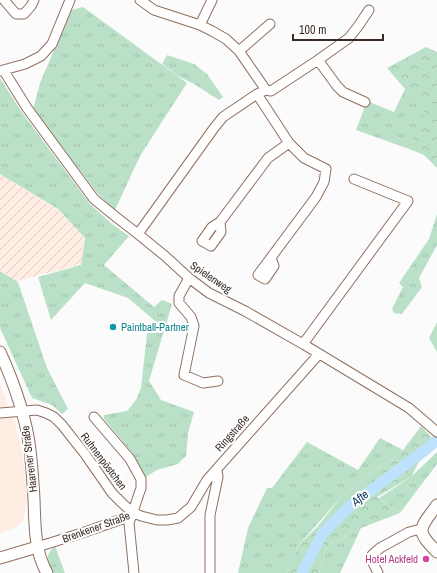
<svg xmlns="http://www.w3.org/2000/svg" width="437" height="573" font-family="'Archivo Narrow',sans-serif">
<defs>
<pattern id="industrial-furrows" width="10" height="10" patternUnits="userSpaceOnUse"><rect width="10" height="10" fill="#ffece3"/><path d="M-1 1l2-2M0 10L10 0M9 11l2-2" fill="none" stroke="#dbcbc3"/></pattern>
<pattern id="grass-tufts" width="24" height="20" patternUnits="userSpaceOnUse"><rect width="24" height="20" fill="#bae1c8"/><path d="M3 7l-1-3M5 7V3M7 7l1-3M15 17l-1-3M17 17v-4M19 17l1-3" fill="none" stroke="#a1c1ac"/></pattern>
<pattern id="forest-crowns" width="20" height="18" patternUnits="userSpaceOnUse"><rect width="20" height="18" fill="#bae1c8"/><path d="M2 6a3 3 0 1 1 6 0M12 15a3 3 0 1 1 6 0" fill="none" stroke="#a1c1ac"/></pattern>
</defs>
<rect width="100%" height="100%" fill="#fbfbfb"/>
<path fill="#ffece3" d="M 0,384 L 15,424 L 22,449 L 27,497 L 23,521 L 15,528 L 0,533 Z"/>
<path fill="url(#industrial-furrows)" d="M 0,174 L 58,210 L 84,237 L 81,264 L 17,281 L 0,270 Z"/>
<path fill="url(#grass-tufts)" d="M 83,7 L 187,83 L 140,156 L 115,210 L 98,194 L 33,109 L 40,83 L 71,10 Z
M 167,55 L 194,64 L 207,74 L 223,97 L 219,100 L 194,84 L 178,76 L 162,64 Z
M 0,78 L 21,111 L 90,204 L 112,224 L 129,236 L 104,265 L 154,307 L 162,300 L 172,304 L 149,381 L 161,400 L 194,412 L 188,433 L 187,446 L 186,456 L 178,464 L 157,470 L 146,477 L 133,454 L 104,419 L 104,415 L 127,411 L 136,400 L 141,388 L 147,334 L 155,321 L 128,298 L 85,283 L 51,320 L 38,277 L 81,265 L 85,238 L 58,209 L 0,174 Z
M 405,89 L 429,103 L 409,149 L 356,130 L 367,101 L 394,112 Z
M 437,214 L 437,245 L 419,278 L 422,287 L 402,314 L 394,313 L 392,309 L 403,287 L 399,283 L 429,239 Z
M 0,271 L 18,282 L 47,368 L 68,409 L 62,414 L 52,405 L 32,398 L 0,328 Z
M 380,438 L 403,450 L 341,497 L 298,546 L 287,573 L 238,573 L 248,528 L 267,488 L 272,488 L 307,442 L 358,470 Z
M 437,452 L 437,464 L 400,513 L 379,498 L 412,476 Z
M 361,528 L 340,573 L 319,573 L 326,547 Z
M 55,546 L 65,573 L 54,573 C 47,561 44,556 55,546 Z"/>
<path fill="url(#forest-crowns)" d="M 426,47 L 437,52 L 437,168 L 424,155 L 409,149 L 428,103 L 405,89 L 387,68 Z
M 421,426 L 437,443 L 418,463 L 412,476 L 377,497 L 400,513 L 361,528 L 326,547 L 319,573 L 287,573 L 298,546 L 318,526 L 341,497 L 403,450 Z"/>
<path fill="#bae1c8" d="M 437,322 L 437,352 L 429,338 Z"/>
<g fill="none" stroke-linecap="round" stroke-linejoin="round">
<path stroke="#bee1fd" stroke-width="11" d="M 302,573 L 304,568 L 323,533 L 350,506 L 424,451 L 437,440"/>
<g stroke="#8f6f5e" stroke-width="11">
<path id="minor" d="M 4,0 L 16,14 L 24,14 L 31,6 L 34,0
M 140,0 L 154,10 L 200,25 L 212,31 L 226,39 L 239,51 L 266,90
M 200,25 L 212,0
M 239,51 L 270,24
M 318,60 L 337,86 L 343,92 L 365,102
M 0,71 L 25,64 L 41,56 L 52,44 L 70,0
M 4,71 L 27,108 L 94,199 L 116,217 L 138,234 L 165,256 L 189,278 L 209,293 L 245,311 L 303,344 L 409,408 L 437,432
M 257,94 L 289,143 L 304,158 L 326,169 L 324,182 L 316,197 L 258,275 L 265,279 L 274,266 L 271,258
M 220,222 L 221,232 L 211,246 L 202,241 L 212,227 L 220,222 L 268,158 L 289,143
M 138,234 L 214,128 L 223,117 L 257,94 L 266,90 L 271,91 L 318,60 L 349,38 L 359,25 L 369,10
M 189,278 L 179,296 L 179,303 L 191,317 L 194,326 L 184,375 L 203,383 L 218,381
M 303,344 L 408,201 L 354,179
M 0,413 L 37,410 L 46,413 L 54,417 L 62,425 L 85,454 L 112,493 L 122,503 L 132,512 L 141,516 L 157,520 L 167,520 L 178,518 L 191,507 L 207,480 L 319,354
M 94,417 L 130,459 L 141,479 L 141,488 L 129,523 L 134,573
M 37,547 L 82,533 L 125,518 L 132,512
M 210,573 L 210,515 L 218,477 L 217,469
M 378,573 L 372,561 L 372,555 L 380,548 L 409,532 L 417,530 L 421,531"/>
</g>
<g stroke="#8f6f5e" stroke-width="13">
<path id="major" d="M 0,352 C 14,383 26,416 30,450 C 32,466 33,483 34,499 C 35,524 34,550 47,573
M 437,505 C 420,529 414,529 437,552
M 0,558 L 37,547"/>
</g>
<use href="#minor" stroke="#fff" stroke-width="9"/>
<use href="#major" stroke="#fff" stroke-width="11"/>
</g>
<circle fill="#0f9aa8" stroke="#fff" stroke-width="1.5" cx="113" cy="327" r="4"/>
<circle fill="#d1479c" stroke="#fff" stroke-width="1.5" cx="426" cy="559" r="4"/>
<g text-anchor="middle" stroke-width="4" stroke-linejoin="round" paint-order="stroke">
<g font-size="11" fill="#392b24" stroke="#fff">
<text transform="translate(211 277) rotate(34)" y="4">Spielenweg</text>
<text transform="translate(232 433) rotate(-48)" y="4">Ringstraße</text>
<text transform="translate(29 459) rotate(-97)" y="4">Haarener Straße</text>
<text transform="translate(104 461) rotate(53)" y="4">Ruhnenpöstchen</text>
<text transform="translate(96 527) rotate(-20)" y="4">Brenkener Straße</text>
</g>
<g font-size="11" fill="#0d838f" stroke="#fff" text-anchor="start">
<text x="121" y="331">Paintball-Partner</text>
</g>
<g font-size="11" fill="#b23c85" stroke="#fff" text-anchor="end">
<text x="418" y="563">Hotel Ackfeld</text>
</g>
<g font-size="12" font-style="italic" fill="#003455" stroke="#fff">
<text transform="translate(360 498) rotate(-38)" y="4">Afte</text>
</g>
</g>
<path d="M293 34v6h90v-6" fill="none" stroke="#392b24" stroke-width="2"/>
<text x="299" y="34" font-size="12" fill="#392b24" stroke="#ffffff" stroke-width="3" paint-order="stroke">100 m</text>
</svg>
